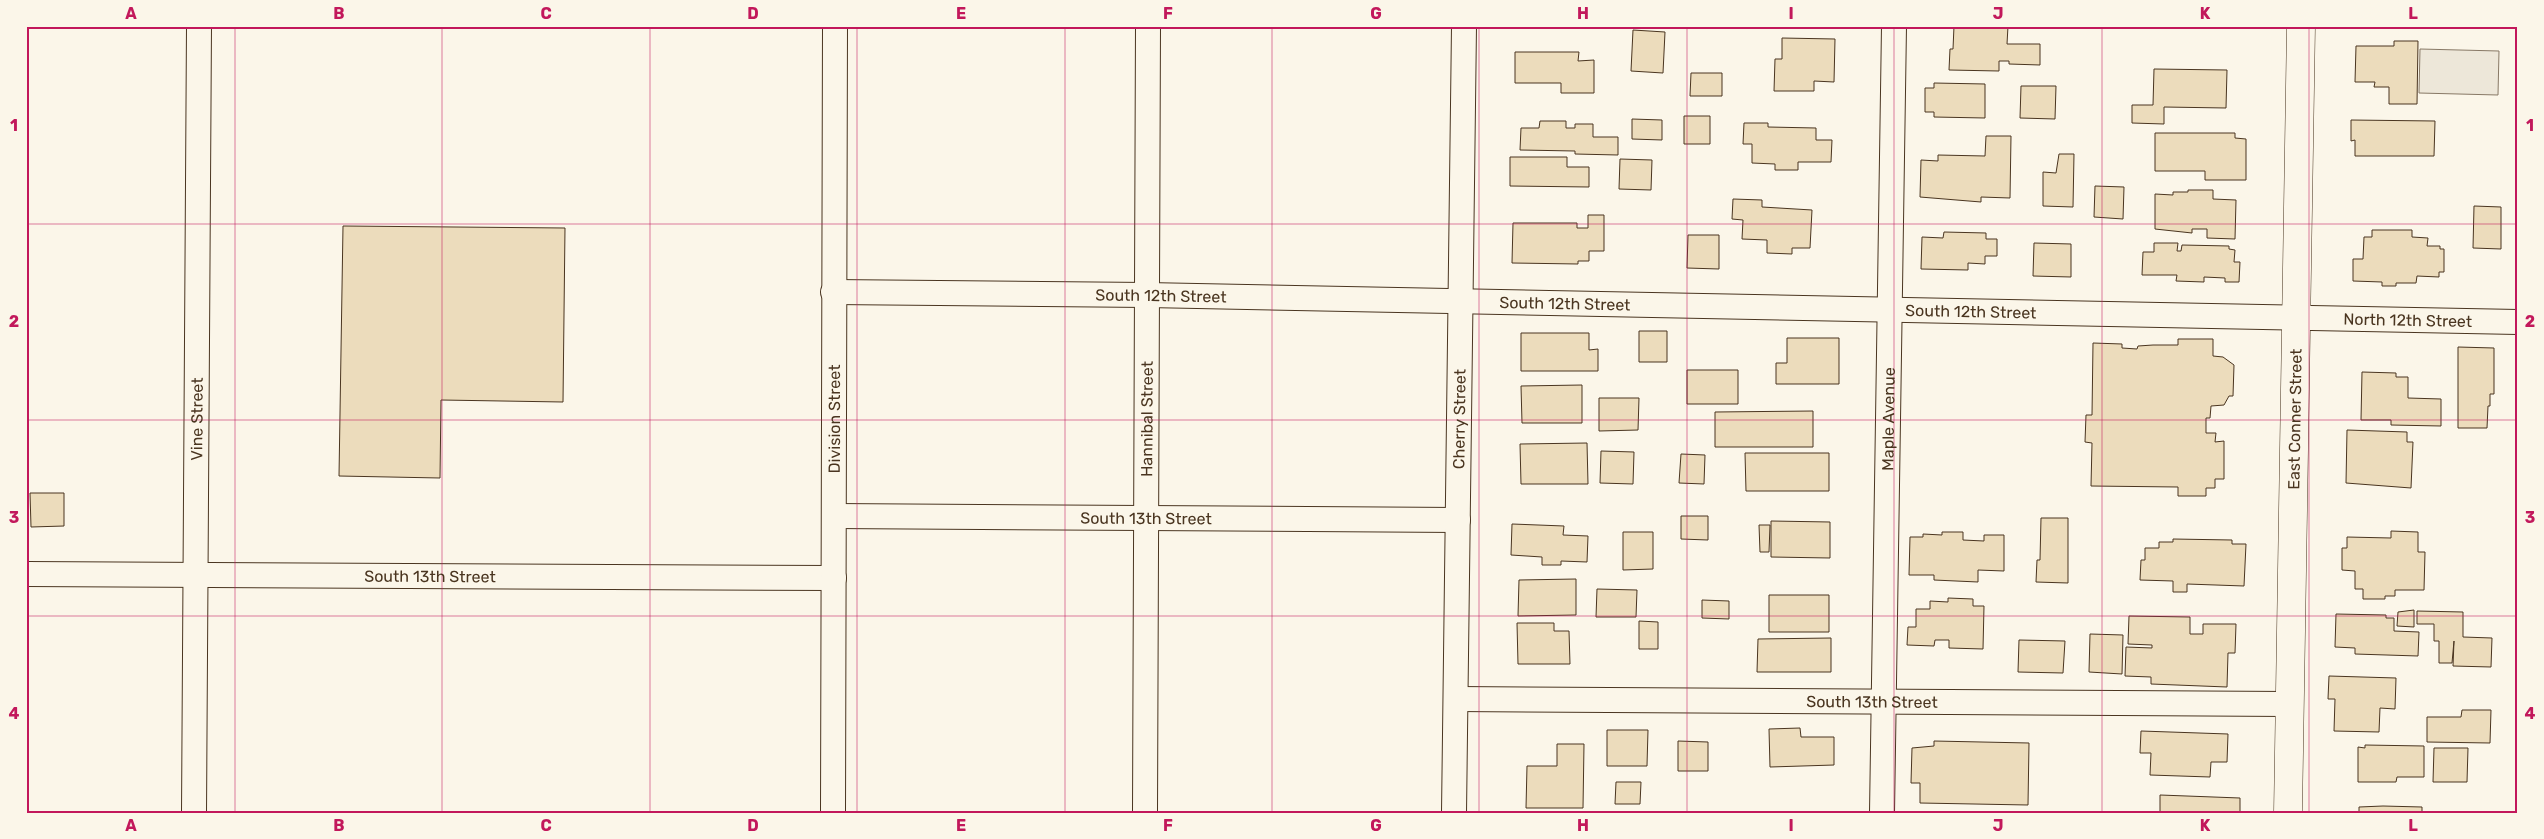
<svg xmlns="http://www.w3.org/2000/svg" width="2544" height="839" font-family="Rubik,sans-serif">
<rect width="100%" height="100%" fill="#fbf6e9"/>
<path fill="#ede7d9" stroke="#887966" d="M 2420,49 L 2499,51 L 2498,95 L 2419,93 Z"/>
<path fill="#ecdcbc" stroke="#4a3520" d="M 1954,26 L 2008,26 L 2007,44 L 2040,44 L 2040,65 L 2009,64 L 2009,61 L 1999,61 L 1999,71 L 1949,70 L 1950,49 L 1953,49 Z
M 1633,30 L 1665,32 L 1663,73 L 1631,71 Z
M 1782,38 L 1835,39 L 1834,82 L 1814,81 L 1814,91 L 1774,91 L 1775,59 L 1782,59 Z
M 2394,41 L 2418,41 L 2417,104 L 2389,104 L 2389,87 L 2374,87 L 2375,82 L 2355,82 L 2356,46 L 2394,46 Z
M 1515,52 L 1579,52 L 1578,61 L 1594,60 L 1594,93 L 1561,93 L 1561,83 L 1515,83 Z
M 2154,69 L 2227,70 L 2226,108 L 2164,107 L 2164,124 L 2132,123 L 2132,105 L 2153,105 Z
M 1691,73 L 1722,73 L 1722,96 L 1690,96 Z
M 1934,83 L 1985,84 L 1985,118 L 1934,117 L 1934,112 L 1925,112 L 1925,88 L 1934,88 Z
M 2021,86 L 2056,86 L 2055,119 L 2020,118 Z
M 1684,116 L 1710,116 L 1710,144 L 1684,144 Z
M 1632,119 L 1662,120 L 1662,140 L 1632,139 Z
M 2351,120 L 2435,121 L 2434,156 L 2355,156 L 2355,140 L 2351,141 Z
M 1540,121 L 1566,121 L 1566,128 L 1575,128 L 1575,124 L 1593,124 L 1593,137 L 1618,137 L 1618,155 L 1575,154 L 1575,151 L 1520,150 L 1521,128 L 1539,128 Z
M 1744,123 L 1768,123 L 1768,127 L 1816,128 L 1816,140 L 1832,140 L 1831,162 L 1798,162 L 1798,170 L 1775,170 L 1775,164 L 1752,163 L 1752,144 L 1743,144 Z
M 2155,133 L 2235,133 L 2235,138 L 2246,139 L 2246,180 L 2205,180 L 2205,171 L 2155,171 Z
M 1986,136 L 2011,136 L 2010,198 L 1981,197 L 1981,202 L 1920,197 L 1921,160 L 1938,161 L 1938,155 L 1985,156 Z
M 2059,154 L 2074,154 L 2073,207 L 2043,206 L 2043,172 L 2056,173 Z
M 1510,157 L 1567,157 L 1567,167 L 1589,167 L 1589,187 L 1510,186 Z
M 1620,159 L 1652,160 L 1651,190 L 1619,189 Z
M 2095,186 L 2124,187 L 2123,219 L 2094,217 Z
M 2188,190 L 2213,190 L 2213,199 L 2236,200 L 2235,239 L 2207,238 L 2207,229 L 2192,229 L 2192,233 L 2155,229 L 2155,194 L 2173,195 L 2173,192 L 2188,192 Z
M 1733,199 L 1762,200 L 1762,207 L 1812,210 L 1810,248 L 1792,248 L 1792,254 L 1767,253 L 1767,240 L 1742,239 L 1743,220 L 1732,219 Z
M 2474,206 L 2501,207 L 2501,249 L 2473,248 Z
M 1588,215 L 1604,215 L 1604,251 L 1589,251 L 1589,261 L 1578,261 L 1578,264 L 1512,263 L 1513,223 L 1577,223 L 1577,228 L 1588,228 Z
M 343,226 L 565,228 L 563,402 L 441,400 L 440,478 L 339,476 Z
M 2372,230 L 2412,230 L 2412,237 L 2428,238 L 2427,246 L 2440,246 L 2440,249 L 2444,249 L 2444,272 L 2439,272 L 2439,277 L 2417,276 L 2416,283 L 2396,283 L 2396,286 L 2382,286 L 2382,282 L 2353,281 L 2353,259 L 2363,259 L 2364,237 L 2372,237 Z
M 1944,232 L 1986,233 L 1986,239 L 1997,239 L 1997,256 L 1985,256 L 1985,264 L 1968,263 L 1968,270 L 1921,269 L 1922,237 L 1943,238 Z
M 1688,235 L 1719,235 L 1719,269 L 1687,268 Z
M 2034,243 L 2071,244 L 2071,277 L 2033,276 Z
M 2154,243 L 2178,243 L 2177,251 L 2181,251 L 2182,245 L 2229,246 L 2229,249 L 2235,250 L 2234,262 L 2240,262 L 2239,282 L 2225,282 L 2225,278 L 2204,277 L 2204,282 L 2176,281 L 2177,275 L 2142,275 L 2143,252 L 2154,252 Z
M 1639,331 L 1667,331 L 1667,362 L 1639,362 Z
M 1521,333 L 1589,333 L 1589,350 L 1598,349 L 1598,371 L 1521,371 Z
M 1787,338 L 1839,338 L 1839,384 L 1776,384 L 1776,363 L 1787,363 Z
M 2178,339 L 2213,339 L 2213,356 L 2223,357 L 2234,365 L 2233,396 L 2229,396 L 2224,405 L 2211,406 L 2210,418 L 2206,418 L 2206,433 L 2216,433 L 2215,442 L 2224,441 L 2224,479 L 2215,479 L 2215,488 L 2206,488 L 2206,496 L 2178,496 L 2178,487 L 2091,486 L 2092,443 L 2085,442 L 2086,415 L 2092,415 L 2093,343 L 2122,344 L 2122,348 L 2137,349 L 2138,346 L 2153,345 L 2178,345 Z
M 2458,347 L 2494,348 L 2494,394 L 2490,394 L 2490,406 L 2488,406 L 2487,428 L 2458,428 Z
M 1687,370 L 1738,370 L 1738,404 L 1687,404 Z
M 2362,372 L 2396,373 L 2396,377 L 2408,377 L 2408,398 L 2441,399 L 2441,426 L 2391,425 L 2391,420 L 2361,420 Z
M 1582,385 L 1582,423 L 1522,423 L 1521,386 Z
M 1599,398 L 1639,398 L 1638,430 L 1599,431 Z
M 1813,411 L 1813,447 L 1715,447 L 1715,412 Z
M 2347,430 L 2407,432 L 2407,442 L 2413,442 L 2411,488 L 2346,483 Z
M 1587,443 L 1588,484 L 1521,484 L 1520,444 Z
M 1601,451 L 1634,452 L 1633,484 L 1600,483 Z
M 1745,453 L 1829,453 L 1829,491 L 1746,491 Z
M 1681,454 L 1705,455 L 1704,484 L 1679,483 Z
M 30,493 L 64,493 L 64,526 L 31,527 Z
M 1681,516 L 1708,516 L 1708,540 L 1681,539 Z
M 2041,518 L 2068,518 L 2068,583 L 2036,582 L 2037,560 L 2040,560 Z
M 1771,521 L 1830,522 L 1830,558 L 1771,557 Z
M 1512,524 L 1564,526 L 1563,535 L 1588,536 L 1587,562 L 1561,561 L 1561,565 L 1542,565 L 1542,557 L 1511,555 Z
M 1759,525 L 1770,525 L 1769,552 L 1760,552 Z
M 2391,531 L 2418,532 L 2418,552 L 2425,552 L 2424,590 L 2395,590 L 2395,596 L 2385,596 L 2385,599 L 2363,599 L 2363,589 L 2355,589 L 2355,571 L 2342,570 L 2342,548 L 2347,548 L 2347,537 L 2391,538 Z
M 1623,532 L 1653,532 L 1653,569 L 1623,570 Z
M 1942,532 L 1963,532 L 1963,540 L 1984,541 L 1984,535 L 2004,535 L 2004,571 L 1978,570 L 1978,582 L 1934,580 L 1934,575 L 1909,575 L 1910,537 L 1923,537 L 1923,534 L 1942,535 Z
M 2173,539 L 2232,540 L 2232,544 L 2246,544 L 2244,586 L 2187,584 L 2187,592 L 2173,592 L 2173,581 L 2140,580 L 2141,560 L 2145,560 L 2145,548 L 2159,548 L 2159,542 L 2173,542 Z
M 1576,579 L 1576,615 L 1518,616 L 1519,580 Z
M 1597,589 L 1637,590 L 1636,617 L 1596,617 Z
M 1769,595 L 1829,595 L 1829,632 L 1769,632 Z
M 1948,598 L 1973,599 L 1973,606 L 1984,606 L 1983,649 L 1949,648 L 1949,640 L 1935,640 L 1934,646 L 1907,645 L 1908,627 L 1916,627 L 1916,609 L 1930,609 L 1930,601 L 1948,602 Z
M 1702,600 L 1729,601 L 1729,619 L 1702,618 Z
M 2414,610 L 2414,627 L 2397,626 L 2398,612 Z
M 2417,611 L 2463,612 L 2463,637 L 2492,638 L 2491,667 L 2453,666 L 2454,641 L 2452,663 L 2439,663 L 2439,641 L 2434,641 L 2434,624 L 2417,624 Z
M 2336,614 L 2386,615 L 2386,618 L 2394,618 L 2394,631 L 2419,632 L 2418,656 L 2355,654 L 2355,648 L 2335,647 Z
M 2129,616 L 2190,617 L 2190,634 L 2203,634 L 2203,624 L 2236,624 L 2235,653 L 2228,653 L 2227,687 L 2151,684 L 2151,677 L 2125,676 L 2126,647 L 2152,648 L 2152,645 L 2128,644 Z
M 1639,621 L 1658,622 L 1658,649 L 1639,649 Z
M 1517,623 L 1554,623 L 1554,631 L 1569,631 L 1570,664 L 1518,664 Z
M 2090,634 L 2123,635 L 2122,674 L 2089,672 Z
M 1831,638 L 1831,672 L 1757,672 L 1758,639 Z
M 2019,640 L 2065,641 L 2063,673 L 2018,672 Z
M 2329,676 L 2396,678 L 2395,709 L 2380,708 L 2379,732 L 2334,731 L 2335,699 L 2328,699 Z
M 2462,710 L 2491,710 L 2490,743 L 2427,742 L 2427,717 L 2461,717 Z
M 1800,728 L 1801,737 L 1834,737 L 1834,765 L 1770,767 L 1769,729 Z
M 1607,730 L 1648,730 L 1647,766 L 1607,766 Z
M 2141,731 L 2228,734 L 2227,762 L 2211,762 L 2210,777 L 2150,775 L 2151,753 L 2140,753 Z
M 1678,741 L 1708,742 L 1708,771 L 1678,771 Z
M 1934,741 L 2029,743 L 2028,805 L 1920,803 L 1920,783 L 1911,783 L 1912,748 L 1934,746 Z
M 1557,744 L 1584,744 L 1583,808 L 1526,808 L 1527,766 L 1557,766 Z
M 2365,745 L 2424,746 L 2424,777 L 2397,777 L 2396,782 L 2358,782 L 2358,747 L 2365,748 Z
M 2434,748 L 2468,748 L 2467,782 L 2433,782 Z
M 1616,782 L 1641,782 L 1640,804 L 1615,804 Z
M 2160,795 L 2240,798 L 2240,813 L 2160,813 Z
M 2383,806 L 2422,807 L 2422,813 L 2359,813 L 2359,807 Z"/>
<g fill="none" stroke-linecap="round" stroke-linejoin="round">
<g stroke="#4a3520" stroke-width="26">
<g id="street">
<path id="s1" d="M 833,292 L 1147,295 L 2518,322"/>
<path id="s2" d="M 834,516 L 1458,520"/>
<path id="s3" d="M 26,574 L 834,578"/>
<path id="s4" d="M 1456,699 L 2290,704"/>
<path id="s5" d="M 194,813 L 199,26"/>
<path id="s6" d="M 833,813 L 835,26"/>
<path id="s7" d="M 1145,813 L 1148,26"/>
<path id="s8" d="M 1454,813 L 1464,26"/>
<path id="s9" d="M 1882,813 L 1894,26"/>
</g>
</g>
<g stroke="#4a3520" stroke-width="29">
<g id="primary">
<path id="s10" d="M 2288,813 L 2301,26"/>
</g>
</g>
<use href="#street" stroke="#fbf6e9" stroke-width="24"/>
<use href="#primary" stroke="#fbf6e9" stroke-width="28"/>
</g>
<path fill="none" stroke="#c2185b" stroke-width="1" stroke-opacity="0.55" d="M 235,26 L 235,813M 442,26 L 442,813M 650,26 L 650,813M 857,26 L 857,813M 1065,26 L 1065,813M 1272,26 L 1272,813M 1479,26 L 1479,813M 1687,26 L 1687,813M 1894,26 L 1894,813M 2102,26 L 2102,813M 2309,26 L 2309,813M 26,224 L 2518,224M 26,420 L 2518,420M 26,616 L 2518,616"/>
<g text-anchor="middle" stroke-width="4" stroke-linejoin="round" paint-order="stroke">
<g font-size="16" fill="#4a3520" stroke="#fbf6e9">
<text dy="6" stroke="none"><textPath href="#s1" startOffset="328">South 12th Street</textPath></text>
<text dy="6" stroke="none"><textPath href="#s1" startOffset="732">South 12th Street</textPath></text>
<text dy="6" stroke="none"><textPath href="#s1" startOffset="1138">South 12th Street</textPath></text>
<text dy="6" stroke="none"><textPath href="#s1" startOffset="1575">North 12th Street</textPath></text>
<text dy="6" stroke="none"><textPath href="#s6" startOffset="394">Division Street</textPath></text>
<text dy="6" stroke="none"><textPath href="#s9" startOffset="394">Maple Avenue</textPath></text>
<text dy="6" stroke="none"><textPath href="#s5" startOffset="394">Vine Street</textPath></text>
<text dy="6" stroke="none"><textPath href="#s7" startOffset="394">Hannibal Street</textPath></text>
<text dy="6" stroke="none"><textPath href="#s8" startOffset="394">Cherry Street</textPath></text>
<text dy="6" stroke="none"><textPath href="#s10" startOffset="394">East Conner Street</textPath></text>
<text dy="6" stroke="none"><textPath href="#s2" startOffset="312">South 13th Street</textPath></text>
<text dy="6" stroke="none"><textPath href="#s3" startOffset="404">South 13th Street</textPath></text>
<text dy="6" stroke="none"><textPath href="#s4" startOffset="416">South 13th Street</textPath></text>
</g>
</g>
<rect width="2544" height="839" fill="none" stroke="#fbf6e9" stroke-width="55"/>
<rect x="28" y="28" width="2488" height="784" fill="none" stroke="#c2185b" stroke-width="2"/>
<g font-size="16" text-anchor="middle" font-weight="bold" fill="#c2185b">
<text x="131" y="19">A</text>
<text x="339" y="19">B</text>
<text x="546" y="19">C</text>
<text x="753" y="19">D</text>
<text x="961" y="19">E</text>
<text x="1168" y="19">F</text>
<text x="1376" y="19">G</text>
<text x="1583" y="19">H</text>
<text x="1791" y="19">I</text>
<text x="1998" y="19">J</text>
<text x="2205" y="19">K</text>
<text x="2413" y="19">L</text>
<text x="14" y="131">1</text>
<text x="2530" y="131">1</text>
<text x="14" y="327">2</text>
<text x="2530" y="327">2</text>
<text x="14" y="523">3</text>
<text x="2530" y="523">3</text>
<text x="14" y="719">4</text>
<text x="2530" y="719">4</text>
<text x="131" y="831">A</text>
<text x="339" y="831">B</text>
<text x="546" y="831">C</text>
<text x="753" y="831">D</text>
<text x="961" y="831">E</text>
<text x="1168" y="831">F</text>
<text x="1376" y="831">G</text>
<text x="1583" y="831">H</text>
<text x="1791" y="831">I</text>
<text x="1998" y="831">J</text>
<text x="2205" y="831">K</text>
<text x="2413" y="831">L</text>
</g>
</svg>
